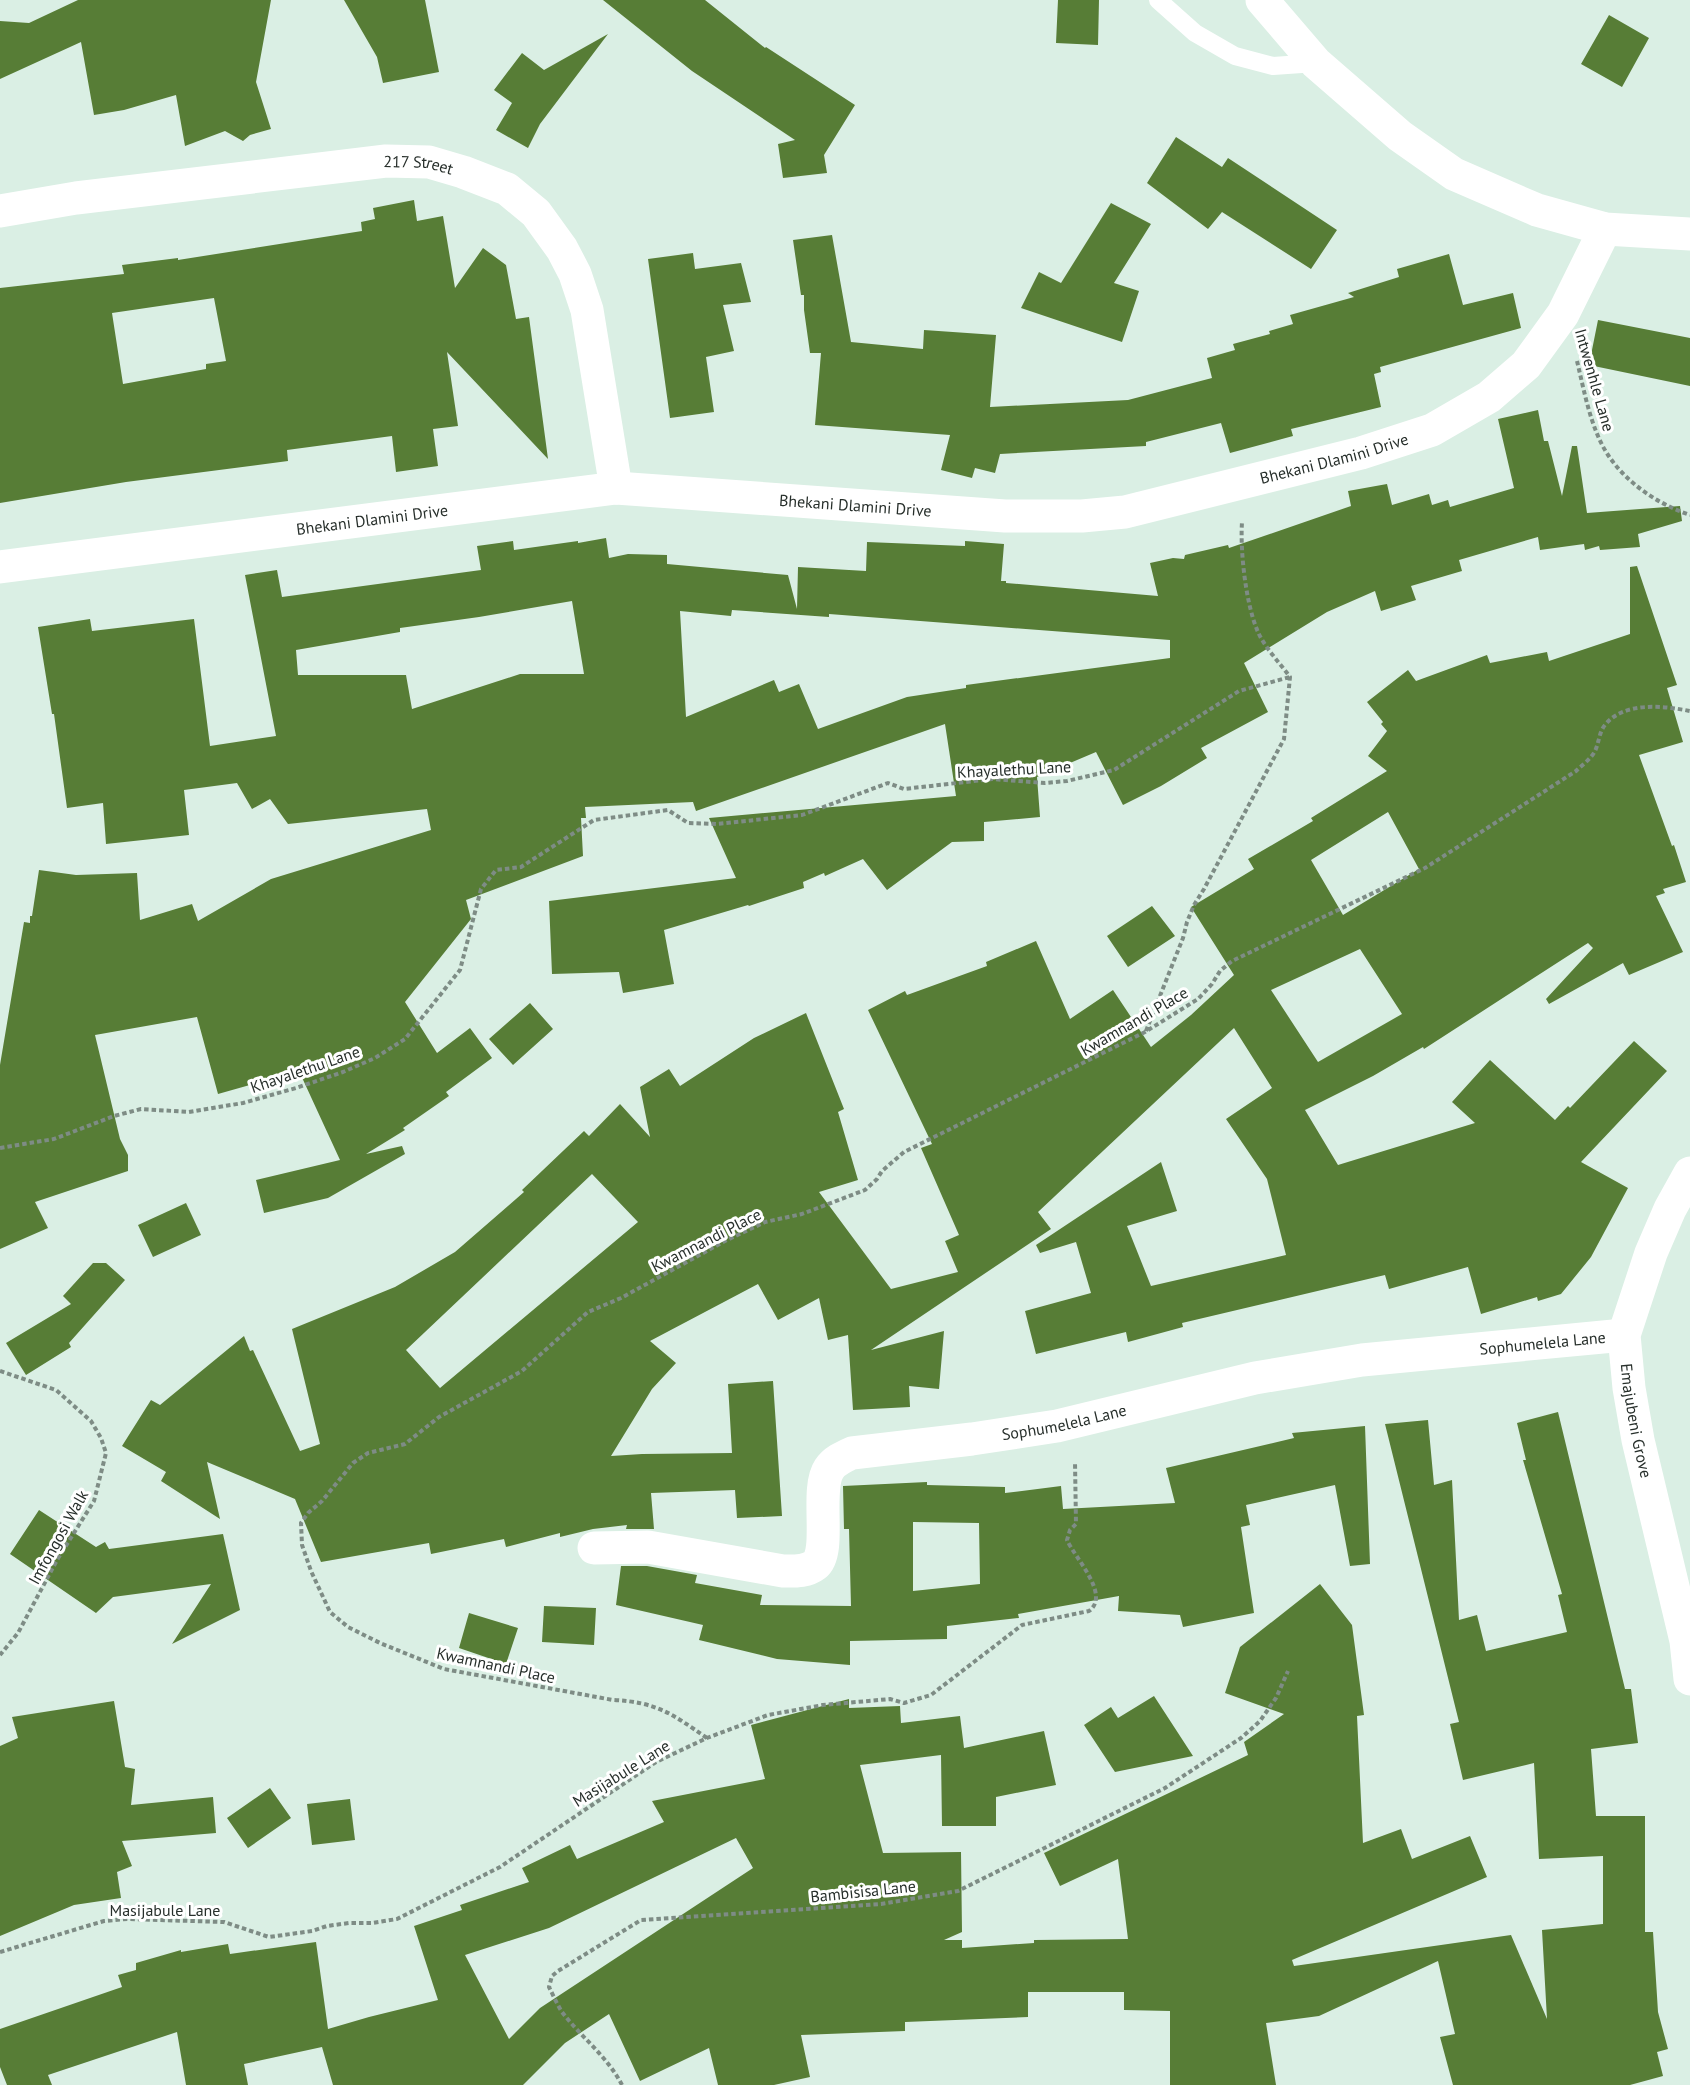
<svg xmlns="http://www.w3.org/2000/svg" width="1690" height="2085" font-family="'PT Sans',sans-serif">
<rect width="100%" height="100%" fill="#daefe4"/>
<path fill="#577d36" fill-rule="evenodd" d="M 78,0 L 271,0 L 256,82 L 271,129 L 250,135 L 243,141 L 225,131 L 185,146 L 176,95 L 124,110 L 94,115 L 81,42 L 0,79 L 0,21 L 29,23 Z
M 344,0 L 425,0 L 439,72 L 383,83 L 377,57 Z
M 603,0 L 705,0 L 765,48 L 766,47 L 855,105 L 824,155 L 827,173 L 783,178 L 778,144 L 795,140 L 692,71 Z
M 1058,0 L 1099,0 L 1098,45 L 1056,43 Z
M 1609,15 L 1649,38 L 1622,87 L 1581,64 Z
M 608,34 L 540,124 L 528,148 L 496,130 L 512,103 L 494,90 L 522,53 L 544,70 Z
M 1176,137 L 1222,167 L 1228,158 L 1337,230 L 1311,269 L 1222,212 L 1208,229 L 1147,183 Z
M 414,200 L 417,221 L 443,216 L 455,288 L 483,248 L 506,265 L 516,319 L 529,317 L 548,459 L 447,352 L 458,426 L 433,429 L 438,466 L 396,472 L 392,436 L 287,450 L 288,461 L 126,482 L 0,503 L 0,288 L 124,274 L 122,265 L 178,258 L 178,260 L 362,231 L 361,222 L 375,219 L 373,208 ZM 214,298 L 226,361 L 206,364 L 206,369 L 123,384 L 112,313 Z
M 1111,203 L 1151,224 L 1114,283 L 1139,291 L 1122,342 L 1021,308 L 1039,272 L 1061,283 Z
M 832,235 L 851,342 L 923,349 L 924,330 L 996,335 L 990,407 L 1128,400 L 1212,378 L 1207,358 L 1235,350 L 1233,344 L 1270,334 L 1269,331 L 1293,324 L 1290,315 L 1354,297 L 1348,293 L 1399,277 L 1397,269 L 1449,254 L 1463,305 L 1513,293 L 1521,328 L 1380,367 L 1381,372 L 1374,374 L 1381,407 L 1291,429 L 1293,436 L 1230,453 L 1221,423 L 1146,442 L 1146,446 L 1000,454 L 995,473 L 975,468 L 972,478 L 941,470 L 950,435 L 815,425 L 821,353 L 810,353 L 804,310 L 804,295 L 801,295 L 793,240 Z
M 693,253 L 695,269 L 741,263 L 751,302 L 723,305 L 734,351 L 706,357 L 714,412 L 670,418 L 648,259 Z
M 1598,320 L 1690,338 L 1690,386 L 1589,365 Z
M 1538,410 L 1544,441 L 1548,441 L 1562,496 L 1572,446 L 1577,446 L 1587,513 L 1680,506 L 1682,521 L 1638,534 L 1640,547 L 1600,550 L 1599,546 L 1585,550 L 1584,544 L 1540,550 L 1538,537 L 1459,560 L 1462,571 L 1411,586 L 1416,600 L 1381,611 L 1375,591 L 1327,612 L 1244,663 L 1268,712 L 1201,748 L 1207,758 L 1161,786 L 1123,805 L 1096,752 L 1037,777 L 1040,817 L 984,822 L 984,841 L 952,842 L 887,890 L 863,859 L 825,876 L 824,873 L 803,882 L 804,888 L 749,906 L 748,905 L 664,930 L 674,984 L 623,993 L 619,972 L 552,974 L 549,901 L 736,878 L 709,818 L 956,796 L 945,724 L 696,811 L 693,802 L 585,807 L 586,818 L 581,818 L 583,856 L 466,900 L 471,919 L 405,1002 L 437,1053 L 470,1028 L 492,1058 L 446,1092 L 449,1096 L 403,1128 L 405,1130 L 366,1154 L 402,1146 L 405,1154 L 328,1198 L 264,1213 L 256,1180 L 340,1160 L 299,1071 L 218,1094 L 197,1017 L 95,1035 L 120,1139 L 128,1155 L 128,1171 L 35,1202 L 48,1228 L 0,1249 L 0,1065 L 24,922 L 30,923 L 30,916 L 32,916 L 39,870 L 76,875 L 137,873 L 140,920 L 192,904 L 198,921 L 271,879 L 431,830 L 427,809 L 288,824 L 270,799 L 252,809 L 237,783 L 184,790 L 189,835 L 106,844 L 103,803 L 67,808 L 54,714 L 52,714 L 38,627 L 90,619 L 92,631 L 194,619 L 210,746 L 276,736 L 245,575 L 277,570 L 282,597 L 481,570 L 477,546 L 513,541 L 514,550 L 578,541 L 578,543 L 606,538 L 609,558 L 628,554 L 667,555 L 667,564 L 788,575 L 797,609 L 798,567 L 866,571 L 867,542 L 965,546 L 965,541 L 1004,544 L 1001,581 L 1006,581 L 1006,583 L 1158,596 L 1150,563 L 1173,558 L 1184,559 L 1185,555 L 1228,545 L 1229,548 L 1351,506 L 1348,491 L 1387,484 L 1392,505 L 1429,494 L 1432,505 L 1448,500 L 1450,507 L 1514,488 L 1498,419 ZM 572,601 L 584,674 L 520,674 L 412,709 L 406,675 L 298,675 L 296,650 L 400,632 L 400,628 L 479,617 ZM 732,610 L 829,617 L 829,614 L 1170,640 L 1170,658 L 966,685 L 966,688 L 907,697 L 818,729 L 799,684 L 779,692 L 774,680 L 686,717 L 680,611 L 731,616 Z
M 1637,566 L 1677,685 L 1667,688 L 1683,742 L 1639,755 L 1672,846 L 1674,845 L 1686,882 L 1663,889 L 1665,893 L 1656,896 L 1683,952 L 1629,975 L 1623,963 L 1549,1004 L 1546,999 L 1593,948 L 1588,943 L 1424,1049 L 1423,1047 L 1373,1076 L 1305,1110 L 1338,1165 L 1475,1123 L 1452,1102 L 1490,1060 L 1555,1120 L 1568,1106 L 1570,1108 L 1634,1041 L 1667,1071 L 1581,1162 L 1628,1188 L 1591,1257 L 1561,1294 L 1538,1301 L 1537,1297 L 1481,1314 L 1468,1267 L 1389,1289 L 1385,1275 L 1182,1323 L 1183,1327 L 1128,1342 L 1126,1332 L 1036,1354 L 1025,1311 L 1091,1293 L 1076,1242 L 1040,1253 L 1036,1245 L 1161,1162 L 1177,1211 L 1127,1226 L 1151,1286 L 1286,1255 L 1267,1179 L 1226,1119 L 1272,1088 L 1234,1028 L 1038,1212 L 1051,1229 L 871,1350 L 944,1331 L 939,1389 L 909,1386 L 910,1407 L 853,1410 L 848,1335 L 828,1340 L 819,1298 L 778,1320 L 758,1284 L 650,1341 L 676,1363 L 652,1389 L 611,1456 L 642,1454 L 732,1453 L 728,1384 L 773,1381 L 782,1516 L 737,1518 L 735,1490 L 651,1493 L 654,1529 L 626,1529 L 627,1525 L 593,1529 L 560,1537 L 560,1533 L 506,1547 L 504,1539 L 431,1554 L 429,1543 L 321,1562 L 295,1499 L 207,1462 L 220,1519 L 161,1481 L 166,1472 L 122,1446 L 151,1400 L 160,1405 L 244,1336 L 250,1351 L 253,1350 L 300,1451 L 320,1444 L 292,1329 L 395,1287 L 455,1252 L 524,1192 L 522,1190 L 584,1131 L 589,1136 L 620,1104 L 650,1137 L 640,1087 L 669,1069 L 680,1086 L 754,1038 L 806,1013 L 844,1109 L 838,1112 L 858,1180 L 819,1192 L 891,1289 L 958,1272 L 945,1241 L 959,1235 L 921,1148 L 932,1144 L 868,1010 L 905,991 L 907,995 L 987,966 L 986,962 L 1036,941 L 1070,1019 L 1113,990 L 1151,1047 L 1191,1015 L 1234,975 L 1191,907 L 1254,869 L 1248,859 L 1313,821 L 1311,818 L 1387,771 L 1368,756 L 1387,731 L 1381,724 L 1383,722 L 1367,702 L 1408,670 L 1416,681 L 1487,655 L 1490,663 L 1547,652 L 1549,661 L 1630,634 L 1630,567 ZM 1388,812 L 1419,869 L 1343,915 L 1311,860 ZM 1360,949 L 1402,1014 L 1318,1062 L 1271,990 ZM 592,1174 L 638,1222 L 440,1388 L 406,1350 Z
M 1152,906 L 1175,936 L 1128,967 L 1107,936 Z
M 530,1003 L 553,1029 L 513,1065 L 489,1039 Z
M 186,1203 L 201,1235 L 153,1257 L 138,1225 Z
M 93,1263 L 106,1263 L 125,1280 L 69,1343 L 71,1347 L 26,1375 L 6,1343 L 71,1304 L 63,1296 Z
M 1558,1412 L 1625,1689 L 1631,1689 L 1638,1743 L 1591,1749 L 1596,1816 L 1645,1816 L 1645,1932 L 1653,1932 L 1658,2012 L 1668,2049 L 1657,2052 L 1663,2076 L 1630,2085 L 1453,2085 L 1440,2037 L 1455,2034 L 1438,1961 L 1319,2016 L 1266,2023 L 1276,2085 L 1170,2085 L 1170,2011 L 1124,2010 L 1124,1992 L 1028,1992 L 1028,2017 L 905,2022 L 905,2031 L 801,2035 L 810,2077 L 774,2085 L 718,2085 L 709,2048 L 640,2081 L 609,2014 L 565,2043 L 523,2085 L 333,2085 L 322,2047 L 244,2064 L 248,2085 L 186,2085 L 177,2032 L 48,2075 L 52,2085 L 7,2085 L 0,2067 L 0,2029 L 122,1987 L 118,1975 L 136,1970 L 136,1963 L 181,1950 L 181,1952 L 228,1944 L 230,1954 L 316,1942 L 328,2029 L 369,2017 L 438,2000 L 414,1926 L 462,1910 L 460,1905 L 529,1882 L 522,1868 L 570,1845 L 577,1859 L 664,1822 L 652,1801 L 765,1779 L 751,1725 L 849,1699 L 849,1708 L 900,1706 L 901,1723 L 960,1716 L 964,1748 L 1044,1731 L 1056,1785 L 996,1797 L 996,1826 L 942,1826 L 941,1755 L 860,1765 L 883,1853 L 961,1852 L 962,1932 L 944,1940 L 962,1940 L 962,1948 L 1034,1943 L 1034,1940 L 1128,1939 L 1118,1859 L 1060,1886 L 1044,1853 L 1248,1755 L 1244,1742 L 1284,1714 L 1225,1693 L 1240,1647 L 1320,1584 L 1352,1625 L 1364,1715 L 1357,1716 L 1363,1843 L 1401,1829 L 1412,1859 L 1470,1836 L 1487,1877 L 1292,1960 L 1294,1966 L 1511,1935 L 1547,2019 L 1542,1930 L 1603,1924 L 1603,1856 L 1539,1859 L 1534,1763 L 1463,1780 L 1450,1724 L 1459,1722 L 1385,1424 L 1428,1420 L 1434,1485 L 1452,1480 L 1459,1620 L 1477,1615 L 1486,1651 L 1567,1632 L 1558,1595 L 1562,1594 L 1523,1460 L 1526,1460 L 1517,1423 ZM 736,1838 L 753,1868 L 540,2008 L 509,2039 L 465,1955 L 549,1928 Z
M 1365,1426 L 1370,1564 L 1350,1566 L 1335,1485 L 1246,1505 L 1250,1525 L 1241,1527 L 1254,1613 L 1183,1627 L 1180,1615 L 1118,1611 L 1119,1596 L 1018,1614 L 1019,1618 L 947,1626 L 947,1639 L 850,1641 L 850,1665 L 777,1659 L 699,1640 L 703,1625 L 616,1605 L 621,1566 L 647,1566 L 697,1575 L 695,1583 L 762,1595 L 760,1605 L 851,1606 L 849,1529 L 844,1529 L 843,1486 L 927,1482 L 927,1485 L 1005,1487 L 1005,1493 L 1061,1486 L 1063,1509 L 1175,1503 L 1166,1468 L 1294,1438 L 1292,1433 ZM 913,1522 L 979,1523 L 980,1584 L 913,1591 Z
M 39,1510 L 96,1547 L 105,1542 L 109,1549 L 223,1534 L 240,1610 L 172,1644 L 211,1584 L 113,1597 L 96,1613 L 10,1554 Z
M 544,1606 L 596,1608 L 594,1645 L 542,1642 Z
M 469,1613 L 518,1628 L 506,1664 L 459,1648 Z
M 1154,1696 L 1193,1756 L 1115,1772 L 1084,1725 L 1111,1707 L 1118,1718 Z
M 114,1701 L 125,1767 L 135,1769 L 131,1805 L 213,1797 L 216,1833 L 122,1841 L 132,1866 L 117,1872 L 121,1898 L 74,1905 L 0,1936 L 0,1746 L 18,1738 L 12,1717 Z
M 270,1788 L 291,1818 L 248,1848 L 227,1818 Z
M 350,1799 L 355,1840 L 312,1845 L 307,1804 Z"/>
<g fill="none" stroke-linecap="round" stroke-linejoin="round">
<path stroke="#7e8c85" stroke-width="4" stroke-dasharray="4.5 3" stroke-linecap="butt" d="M 1577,361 C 1583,386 1588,413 1598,436 C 1614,475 1652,502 1690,515
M 1146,1031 L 1183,938 L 1187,922 L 1194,905 L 1204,889 L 1284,739 L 1290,677 C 1280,663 1265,648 1258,632 C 1246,605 1240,552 1242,522
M 0,1148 L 54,1139 L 114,1116 L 141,1109 L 189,1112 L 243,1103 L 296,1088 L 343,1072 L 375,1058 L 405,1039 L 460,970 L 481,889 L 496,870 L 521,867 L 594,820 L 668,810 L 688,823 L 717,824 L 802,815 L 888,783 L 904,789 L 992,779 L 1045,783 L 1067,781 L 1114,770 L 1239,691 L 1290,677
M 0,1371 L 56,1390 L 91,1421 L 101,1438 L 106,1453 L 94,1501 L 57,1560 L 18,1633 L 0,1655
M 707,1738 C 672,1714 657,1702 613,1700 L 444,1669 L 380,1643 L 348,1627 L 330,1612 L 311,1571 L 302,1545 L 301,1523 L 308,1513 L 322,1501 L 353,1463 L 368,1453 L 405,1444 L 439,1417 L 522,1371 L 588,1312 L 621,1298 L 725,1241 L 765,1222 L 802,1214 L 865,1190 L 877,1179 L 882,1171 L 904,1152 L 1145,1032 L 1198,999 L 1212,984 L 1220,971 L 1232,961 L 1425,868 L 1576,771 C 1582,765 1591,759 1595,751 C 1599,743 1599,732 1605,725 C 1624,701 1664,706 1690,711
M 0,1952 L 104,1921 L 127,1919 L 224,1922 L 269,1937 L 312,1931 L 327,1926 L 349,1923 L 372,1923 L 397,1919 L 500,1867 L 656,1762 L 707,1738 L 768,1715 L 823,1705 L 890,1699 L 904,1703 L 931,1695 L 1022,1625 L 1089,1611 C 1111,1595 1075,1558 1067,1540 L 1070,1530 L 1076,1524 L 1075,1462
M 622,2085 C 607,2056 581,2037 562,2012 C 557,2004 553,1995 549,1987 L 552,1976 L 558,1971 L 641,1920 L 881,1904 L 958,1891 L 1165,1788 L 1241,1738 L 1260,1721 L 1276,1698 L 1288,1671"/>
<path stroke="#fff" stroke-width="18" d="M 1158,0 L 1195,33 L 1235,56 L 1273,66 L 1316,63"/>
<g stroke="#fff" stroke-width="33">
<path id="s1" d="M 0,211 L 76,198 L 386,161 L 429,162 L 463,172 L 507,189 L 536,213 L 562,249 L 575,274 L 587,310 L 616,488"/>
<path id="s2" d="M 0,567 L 616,488 L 1005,516 L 1082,516 L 1125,512 L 1361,453 L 1432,430 L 1489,397 L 1526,365 L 1563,314 L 1605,229"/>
<path id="s3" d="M 1690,1173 L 1670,1209 L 1651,1253 L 1624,1335 L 1629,1388 L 1638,1440 L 1686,1641 L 1690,1679"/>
<path id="s4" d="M 594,1548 L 648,1547 L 783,1571 C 794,1571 806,1572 815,1565 C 832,1552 815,1490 829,1469 C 834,1461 843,1457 852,1453 L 972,1439 L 1057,1426 L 1255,1378 L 1362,1360 L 1624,1335"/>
</g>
<path stroke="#fff" stroke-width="33" d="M 1262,0 L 1316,63 L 1400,136 L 1454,174 L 1537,210 L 1605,229 L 1690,234"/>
</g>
<g text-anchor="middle" stroke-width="6" stroke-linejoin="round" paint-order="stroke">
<g font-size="16" fill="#272f2b" stroke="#fff">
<text dy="6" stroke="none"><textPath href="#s1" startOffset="422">217 Street</textPath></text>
<text transform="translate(1595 380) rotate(74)" y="6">Intwenhle Lane</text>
<text dy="6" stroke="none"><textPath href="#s2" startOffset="1347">Bhekani Dlamini Drive</textPath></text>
<text dy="6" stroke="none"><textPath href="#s2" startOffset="861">Bhekani Dlamini Drive</textPath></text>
<text dy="6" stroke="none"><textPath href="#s2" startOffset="375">Bhekani Dlamini Drive</textPath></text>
<text transform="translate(1014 769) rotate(-3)" y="6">Khayalethu Lane</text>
<text transform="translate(1134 1021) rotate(-30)" y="6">Kwamnandi Place</text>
<text transform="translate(305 1069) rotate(-19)" y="6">Khayalethu Lane</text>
<text transform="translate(706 1240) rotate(-27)" y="6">Kwamnandi Place</text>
<text dy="6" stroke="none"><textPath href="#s4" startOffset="1052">Sophumelela Lane</textPath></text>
<text dy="6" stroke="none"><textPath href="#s3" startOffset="262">Emajubeni Grove</textPath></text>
<text dy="6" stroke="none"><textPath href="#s4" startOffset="566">Sophumelela Lane</textPath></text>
<text transform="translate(58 1537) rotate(-61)" y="6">Imfongosi Walk</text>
<text transform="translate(496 1665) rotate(12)" y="6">Kwamnandi Place</text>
<text transform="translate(621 1773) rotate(-32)" y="6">Masijabule Lane</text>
<text transform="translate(863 1891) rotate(-6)" y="6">Bambisisa Lane</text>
<text x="165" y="1916">Masijabule Lane</text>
</g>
</g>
</svg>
